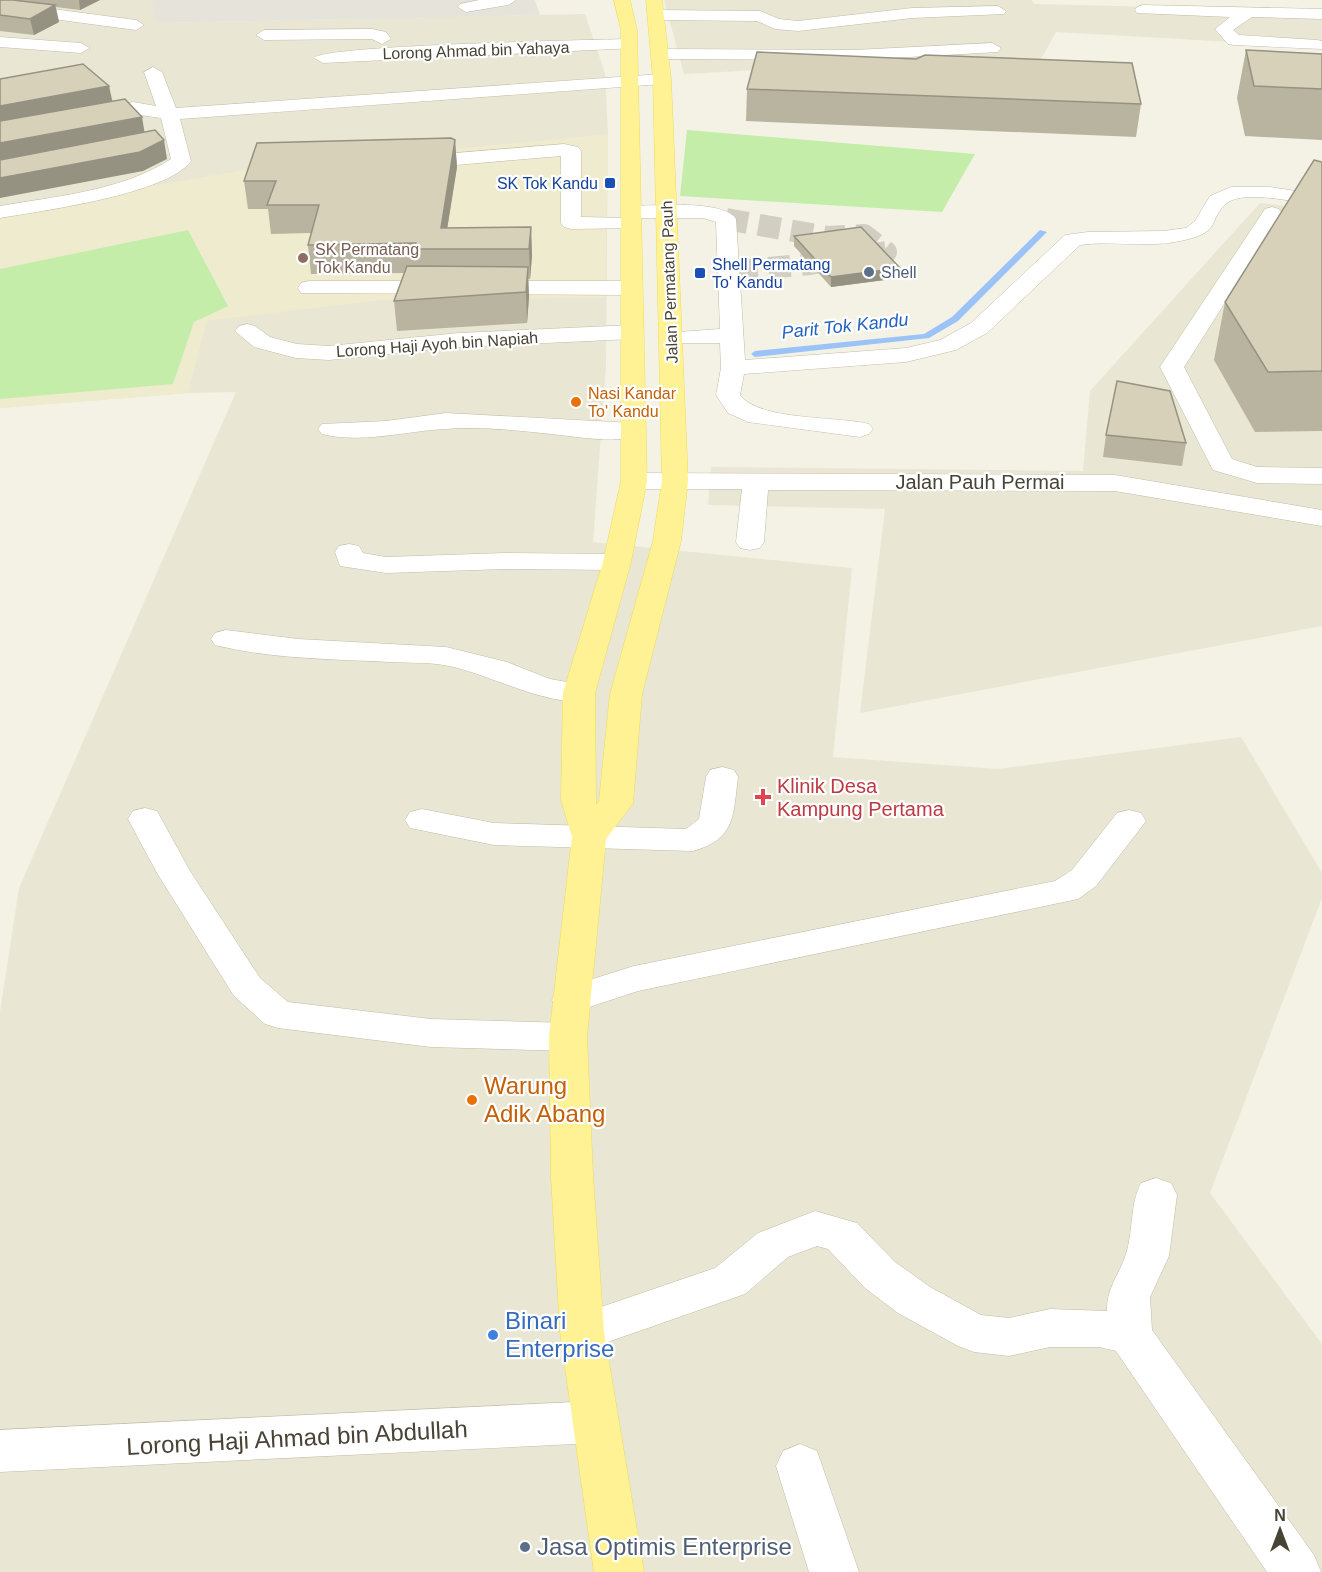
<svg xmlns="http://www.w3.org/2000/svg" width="1322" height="1572" font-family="Helvetica,sans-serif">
<rect width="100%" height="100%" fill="#f4f2e5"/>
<path fill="#e9e6d3" d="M 0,0 L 152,0 L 158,23 L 585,14 L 605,73 L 608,134 L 606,366 L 593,542 L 852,568 L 833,757 L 998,769 L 1241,737 L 1322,873 L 1322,898 L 1210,1193 L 1322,1344 L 1322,1572 L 0,1572 L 0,1012 L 19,888 L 236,392 L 188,393 L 0,408 Z
M 664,0 L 1031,0 L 1034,4 L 1322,11 L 1322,47 L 1056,32 L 1039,63 L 873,64 L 684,74 Z
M 1260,203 L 1322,210 L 1322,626 L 860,713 L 885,509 L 708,505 L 711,467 L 1083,471 L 1090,391 Z"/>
<path fill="#e6e3da" d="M 152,0 L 535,0 L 540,15 L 157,23 Z"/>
<path fill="#efebce" d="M 608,134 L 605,298 L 381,300 L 207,321 L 188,393 L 0,408 L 0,218 L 157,185 L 256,168 Z"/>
<path fill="#c4edaa" d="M 687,130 L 975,154 L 942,212 L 680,196 Z
M 188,230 L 228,306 L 194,322 L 173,384 L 0,399 L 0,269 Z"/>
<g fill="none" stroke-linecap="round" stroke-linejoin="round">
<path fill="#9bc3f7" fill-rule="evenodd" d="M 1040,230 L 1047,232 L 958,321 L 929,338 L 755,357 L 751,354 L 755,351 L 924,334 L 952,317 Z"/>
<path stroke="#d2cfc2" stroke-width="22" stroke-dasharray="22 11" stroke-linecap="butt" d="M 726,219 L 828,237 L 864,235 L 886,252 L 810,264 L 728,272"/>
<g stroke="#c1bca7" stroke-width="1">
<path id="minor" d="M 479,0 L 516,0 L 508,5 L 466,12 L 458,7 L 460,4 Z
M 0,2 L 136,20 L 144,25 L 136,30 L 0,12 Z
M 1143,5 L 1322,9 L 1322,19 L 1252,17 L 1233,30 L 1239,35 L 1317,40 L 1322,41 L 1322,49 L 1234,45 L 1228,44 L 1215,29 L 1230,17 L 1137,13 L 1135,10 L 1137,7 Z
M 998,6 L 1006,11 L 1004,14 L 912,18 L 798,31 L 775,29 L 757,21 L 656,20 L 648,15 L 656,10 L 760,11 L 779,19 L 798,21 L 912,8 Z
M 372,29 L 386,32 L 391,39 L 382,44 L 372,39 L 264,40 L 256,35 L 264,30 Z
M 0,37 L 81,43 L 90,48 L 81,53 L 0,47 Z
M 629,39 L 638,44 L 635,48 L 323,63 L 314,58 C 324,45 593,40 629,39 Z
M 992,43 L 1001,48 L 998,52 L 855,60 L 660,59 L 651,54 L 660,49 L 855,50 Z
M 153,67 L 162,72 L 176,108 L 662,74 L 671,79 L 662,84 L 180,119 L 191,161 C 168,194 41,211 0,218 L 0,206 C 57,196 122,191 171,159 L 161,118 L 133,114 L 0,139 L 0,127 L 133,102 L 156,106 L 144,72 Z
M 564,144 L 578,147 L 581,151 L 581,217 L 628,218 L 620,212 L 623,208 L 630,206 C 653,206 723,199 736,219 L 745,360 L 906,348 L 940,340 L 971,323 L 1065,235 L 1088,232 L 1163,231 L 1186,228 L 1195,221 L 1210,196 L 1231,187 L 1270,187 L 1322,195 L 1322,207 C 1301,203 1245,189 1227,203 C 1207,220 1223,231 1185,240 C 1150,249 1114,240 1080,245 L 987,333 L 956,350 L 906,362 L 744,374 L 740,395 C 759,421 837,416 869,424 L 873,429 L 869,434 L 860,437 L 748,422 L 728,413 L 716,395 L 721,368 L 720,343 L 663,343 L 659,338 L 663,333 L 720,329 L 716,222 L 703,218 L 633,218 L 641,224 L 638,228 L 571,229 L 564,227 L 561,223 L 561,156 L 456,165 L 446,159 L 456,153 Z
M 1272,207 L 1279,209 L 1282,213 L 1184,367 L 1232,459 L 1257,467 L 1322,468 L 1322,484 L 1257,483 L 1213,470 L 1160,367 L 1265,209 Z
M 309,281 L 631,281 L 639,283 L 642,288 L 639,293 L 631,295 L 301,293 L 298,288 L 301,283 Z
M 247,324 L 255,326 L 270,337 L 297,344 L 329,346 L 459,333 L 632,325 L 640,327 L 644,332 L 640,337 L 632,339 L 459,347 L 329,360 L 296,358 L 254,347 L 235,331 L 239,326 Z
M 446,413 L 633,423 L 642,426 L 646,431 L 642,436 C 616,443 586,438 560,435 C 523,431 482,426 445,429 C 405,431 362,444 322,434 L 318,429 L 322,424 L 386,421 Z
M 634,473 L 1115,475 L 1322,510 L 1322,526 L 1115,491 L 768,490 L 764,542 L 760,548 L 750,550 L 740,548 L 736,542 L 742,489 L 634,489 L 625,487 L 621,481 L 625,475 Z
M 349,544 L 359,546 L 363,553 L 386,557 L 505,553 L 617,554 L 627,556 L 631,562 L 627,568 L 617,570 L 505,569 L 386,573 L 340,566 L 335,552 L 339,546 Z
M 226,630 L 298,639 L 446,647 L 507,662 L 550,679 L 590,686 L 595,693 L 590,700 C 552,709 489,674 449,666 C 430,662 409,663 389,662 C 332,659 271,659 215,645 L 211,639 L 215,633 Z
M 722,767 L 734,770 L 738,777 C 733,815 736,839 693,851 L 494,845 L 410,828 L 405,820 L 410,812 L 422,809 L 494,823 L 686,829 L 699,819 L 706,777 L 710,770 Z
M 145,808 L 157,811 L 190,871 L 260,978 L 288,1002 L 431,1019 L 568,1023 L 582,1027 L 587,1037 L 582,1047 L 568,1051 L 431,1047 L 278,1028 L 265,1024 L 234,996 L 157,873 L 128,819 L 133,811 Z
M 1129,810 L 1141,813 L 1146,821 L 1096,886 L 1078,899 L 638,991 L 571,1013 L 558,1010 L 552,1000 L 558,990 L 634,966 L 1055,881 L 1072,870 L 1117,813 Z
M 1156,1178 L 1171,1183 L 1177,1195 L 1169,1256 L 1150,1297 L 1152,1330 L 1314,1555 L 1321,1572 L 1267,1572 L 1116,1351 L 1099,1347 L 1050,1347 L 1009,1356 L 974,1352 L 958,1346 L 898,1313 L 865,1288 L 828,1249 L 817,1246 L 788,1257 L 745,1294 L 582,1351 L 566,1345 L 560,1332 L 566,1319 L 715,1268 L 758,1233 L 815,1211 L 857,1223 L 895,1262 L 930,1287 L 981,1315 L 1009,1318 L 1050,1309 L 1107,1311 C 1106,1290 1118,1276 1125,1257 C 1134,1233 1129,1206 1141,1183 Z
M 595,1401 L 611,1407 L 618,1422 L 611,1437 L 595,1443 L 0,1472 L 0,1430 Z
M 800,1444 L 817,1451 L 859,1572 L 809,1572 L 776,1466 L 783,1451 Z"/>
</g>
<g stroke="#efdb58" stroke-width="1">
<path id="major" d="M 614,0 L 630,0 L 637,30 L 647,481 L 631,562 L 595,693 L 596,805 L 599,801 L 610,694 L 653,541 L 662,481 L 653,79 L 646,0 L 662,0 L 671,79 L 688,481 L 681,541 L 642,694 L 633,803 L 606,839 L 587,1037 L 593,1176 L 604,1332 L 644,1572 L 594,1572 L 560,1332 L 551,1176 L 549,1037 L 572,837 L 561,800 L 563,693 L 603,562 L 621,481 L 621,30 Z"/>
</g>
<use href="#minor" fill="#fff" fill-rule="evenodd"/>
<use href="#major" fill="#fff294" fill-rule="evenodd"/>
</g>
<path fill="#b9b4a0" d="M 0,0 L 100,0 L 80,10 L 56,7 L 59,22 L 34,35 L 0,31 Z
M 1246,50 L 1322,54 L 1322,140 L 1245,136 L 1237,98 Z
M 747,89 L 1141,104 L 1136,137 L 746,121 Z
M 455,140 L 457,167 L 447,228 L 531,227 L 532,256 L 530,279 L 528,279 L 529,297 L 527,323 L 397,331 L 394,301 L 405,273 L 311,274 L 308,245 L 311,233 L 271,234 L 268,209 L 248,209 L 244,181 Z
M 1322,162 L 1322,431 L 1255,432 L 1214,360 L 1225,302 Z
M 794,236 L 900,268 L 900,278 L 831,287 L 794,246 Z
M 1106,435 L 1186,443 L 1182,466 L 1103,457 Z"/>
<path fill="#969282" d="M 79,0 L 100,0 L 80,10 Z
M 55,5 L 59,22 L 34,35 L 30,19 Z
M 109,86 L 113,104 L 0,125 L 0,106 Z
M 142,117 L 145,135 L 0,163 L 0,143 Z
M 164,140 L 167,159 L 143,171 L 0,198 L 0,178 Z
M 455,140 L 457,167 L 444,249 L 441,228 Z
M 531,227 L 532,256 L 530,279 L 529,249 Z
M 528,267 L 529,297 L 527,323 L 526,292 Z
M 900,268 L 900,278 L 831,287 L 831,277 Z"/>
<path fill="#d7d1ba" stroke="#969282" stroke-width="1.5" d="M 0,0 L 13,0 L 55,5 L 30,19 L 0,15 Z
M 1246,50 L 1322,54 L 1322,89 L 1254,86 Z
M 757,52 L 916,59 L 925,55 L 1132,63 L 1141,104 L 747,89 Z
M 83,64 L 109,86 L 0,106 L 0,79 Z
M 125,99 L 142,117 L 0,143 L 0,121 Z
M 155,130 L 164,140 L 140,152 L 0,178 L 0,160 Z
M 451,138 L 455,140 L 441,228 L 531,227 L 529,249 L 414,249 L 416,243 L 308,245 L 319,205 L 267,205 L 276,181 L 244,181 L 257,143 Z
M 1314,160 L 1322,162 L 1322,371 L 1268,372 L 1225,302 Z
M 861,227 L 900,268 L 831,277 L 794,236 Z
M 407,266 L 528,267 L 526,292 L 394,301 Z
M 1117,381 L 1170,391 L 1186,443 L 1106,435 Z"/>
<g fill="#1a4fb4" stroke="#fff" stroke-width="2">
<rect x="604" y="177" width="12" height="12" rx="3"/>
<rect x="694" y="267" width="12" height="12" rx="3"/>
</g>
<circle fill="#8d6e63" stroke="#fff" stroke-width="2" cx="303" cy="258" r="6"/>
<g fill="#5c6f8a" stroke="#fff" stroke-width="2">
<circle cx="869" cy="272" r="6"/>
<circle cx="525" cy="1547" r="6"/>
</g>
<g fill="#e8710a" stroke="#fff" stroke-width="2">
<circle cx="576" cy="402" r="6"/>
<circle cx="472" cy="1100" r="6"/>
</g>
<path fill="#e0444e" stroke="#fff" stroke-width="2" d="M760 788h6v6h6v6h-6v6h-6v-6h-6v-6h6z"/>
<circle fill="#3f7fe0" stroke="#fff" stroke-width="2" cx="493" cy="1335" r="6"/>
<g text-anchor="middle" stroke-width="4.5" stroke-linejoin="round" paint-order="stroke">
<g font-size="16" fill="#484334" stroke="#fff">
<text transform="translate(476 50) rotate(-2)" y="6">Lorong Ahmad bin Yahaya</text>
<text transform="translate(669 282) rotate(-92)" y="6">Jalan Permatang Pauh</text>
<text transform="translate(437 344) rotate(-4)" y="6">Lorong Haji Ayoh bin Napiah</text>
</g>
<g font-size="16" fill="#164399" stroke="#fff" text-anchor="end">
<text x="598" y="189">SK Tok Kandu</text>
<text x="712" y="270" text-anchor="start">Shell Permatang<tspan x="712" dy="18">To' Kandu</tspan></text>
</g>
<g font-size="16" fill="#785e54" stroke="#fff" text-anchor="start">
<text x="315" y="255">SK Permatang<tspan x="315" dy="18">Tok Kandu</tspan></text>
</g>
<g font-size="16" fill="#4e5e75" stroke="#fff" text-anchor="start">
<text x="881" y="278">Shell</text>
</g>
<g font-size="16" fill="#c56008" stroke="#fff" text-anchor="start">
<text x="588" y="399">Nasi Kandar<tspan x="588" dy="18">To' Kandu</tspan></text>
</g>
<g font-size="18" font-style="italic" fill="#2263bf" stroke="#fff">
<text transform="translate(845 326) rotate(-6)" y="6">Parit Tok Kandu</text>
</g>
<g font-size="20" fill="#484334" stroke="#fff">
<text x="980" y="489">Jalan Pauh Permai</text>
</g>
<g font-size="20" fill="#be3a42" stroke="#fff" text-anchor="start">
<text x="777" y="793">Klinik Desa<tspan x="777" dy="23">Kampung Pertama</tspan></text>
</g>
<g font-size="24" fill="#c56008" stroke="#fff" text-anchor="start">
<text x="484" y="1094">Warung<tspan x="484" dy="28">Adik Abang</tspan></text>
</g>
<g font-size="24" fill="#366cbe" stroke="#fff" text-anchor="start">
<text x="505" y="1329">Binari<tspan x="505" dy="28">Enterprise</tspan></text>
</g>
<g font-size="24" fill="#484334" stroke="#fff">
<text transform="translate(297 1438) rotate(-3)" y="8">Lorong Haji Ahmad bin Abdullah</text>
</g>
<g font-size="24" fill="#4e5e75" stroke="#fff" text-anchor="start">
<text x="537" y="1555">Jasa Optimis Enterprise</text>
</g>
</g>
<g transform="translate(1280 1530)" stroke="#ffffff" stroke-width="4.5" paint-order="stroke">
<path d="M0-4.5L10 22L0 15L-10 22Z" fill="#484334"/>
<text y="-9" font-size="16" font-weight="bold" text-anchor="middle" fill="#484334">N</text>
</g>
</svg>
